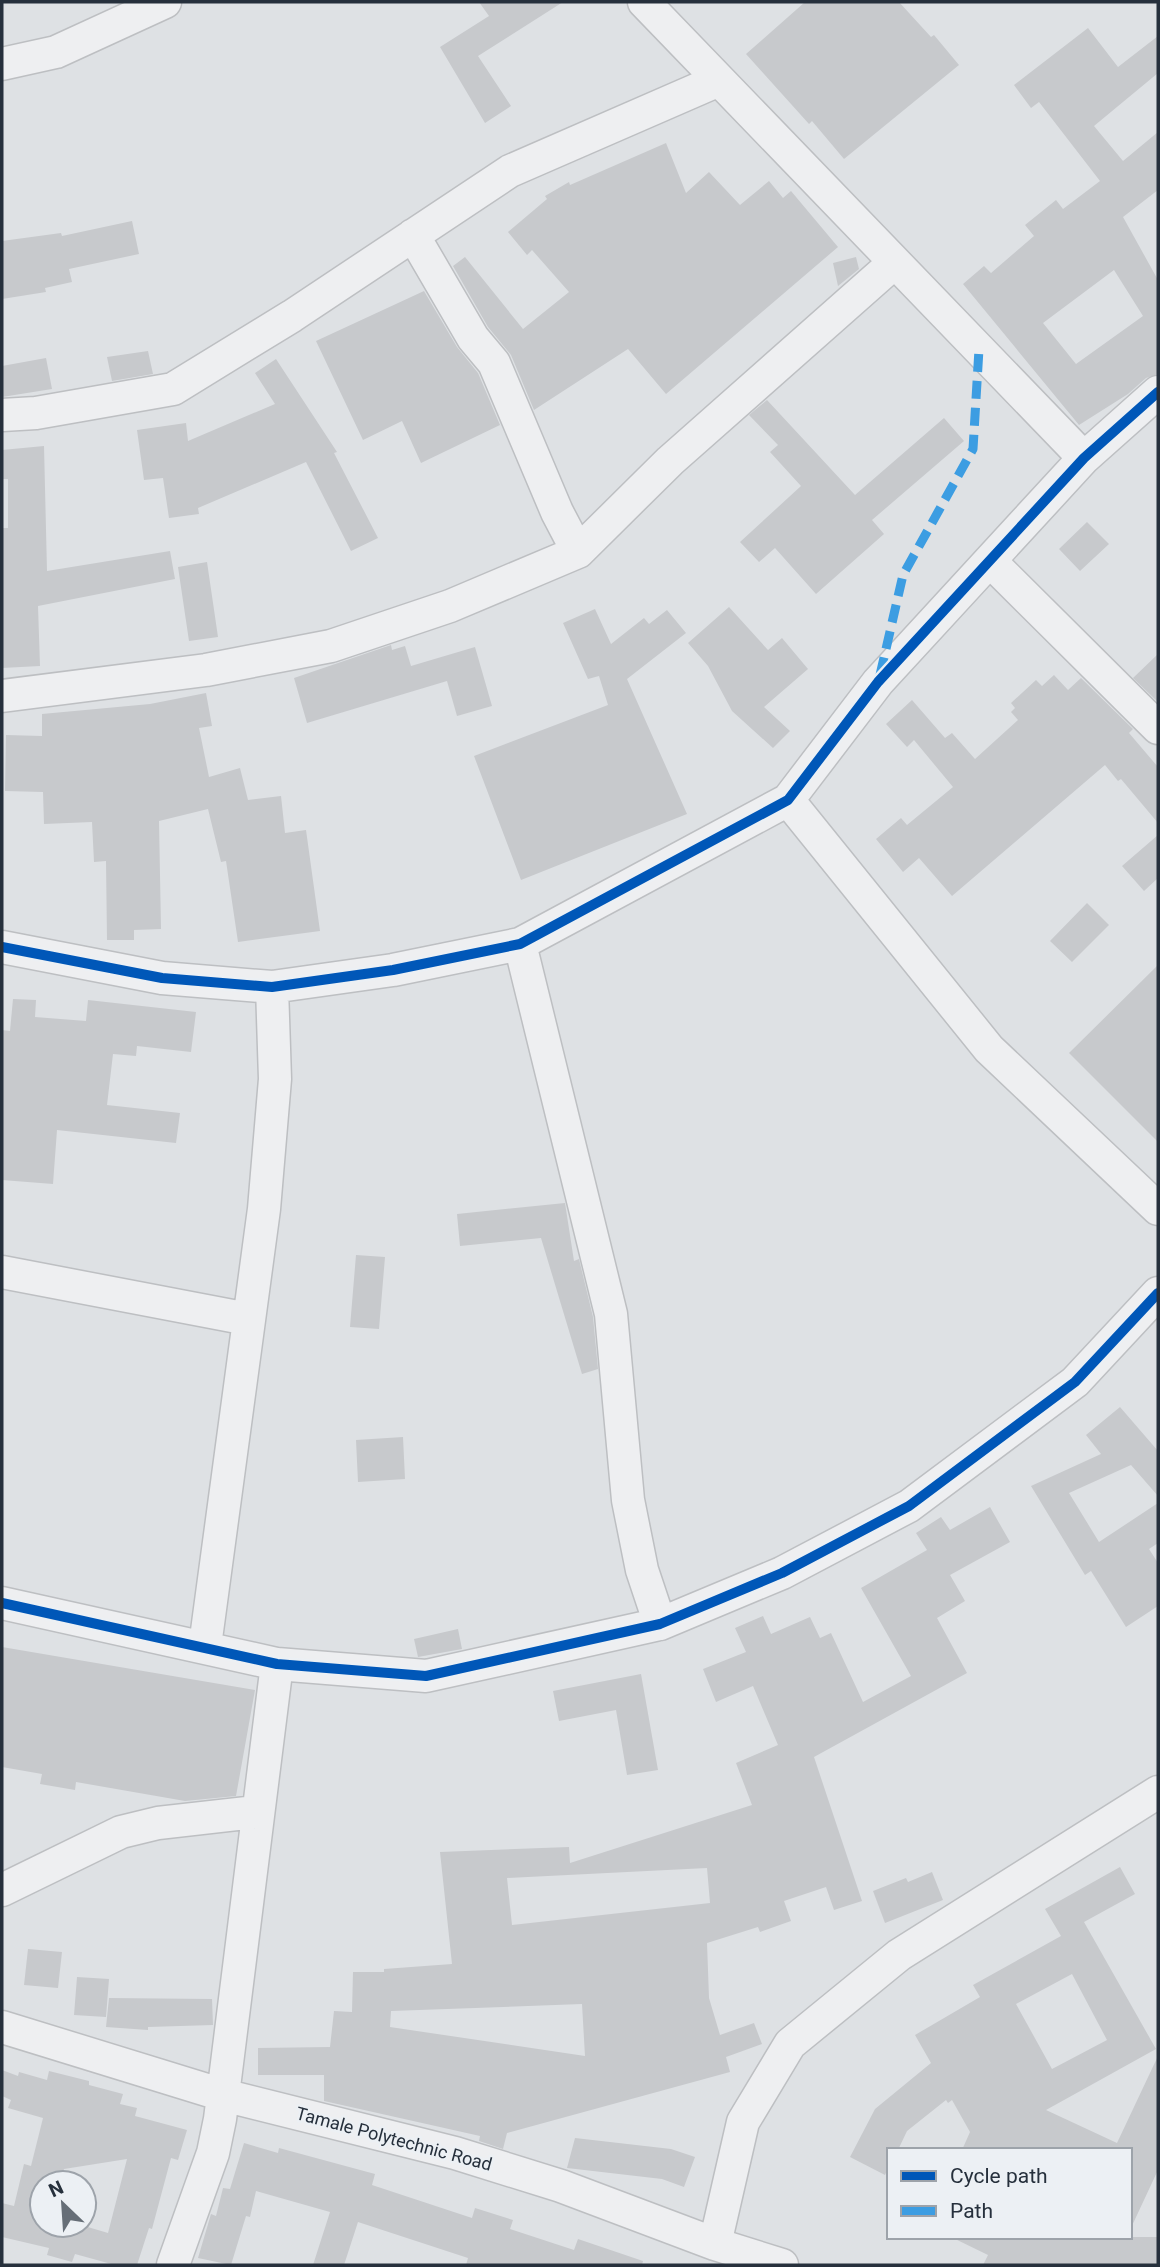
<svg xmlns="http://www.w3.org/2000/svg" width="1160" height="2267" font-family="Roboto,sans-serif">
<rect width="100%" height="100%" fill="#dee1e4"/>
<path fill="#c7c9cc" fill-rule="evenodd" d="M 479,2 L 563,2 L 478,56 L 511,106 L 485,123 L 440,47 L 489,16 Z
M 805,2 L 899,2 L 931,37 L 934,35 L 959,65 L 844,159 L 812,121 L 809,124 L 746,54 Z
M 1088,28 L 1118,67 L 1158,36 L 1158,73 L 1094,126 L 1123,161 L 1158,132 L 1158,190 L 1123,217 L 1158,280 L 1158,374 L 1146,378 L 1128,394 L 1079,425 L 963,284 L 984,266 L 991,273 L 1034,236 L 1025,225 L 1056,200 L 1063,209 L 1100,181 L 1039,102 L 1031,108 L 1014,85 ZM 1114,270 L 1143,316 L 1076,364 L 1043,323 Z
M 666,143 L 686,193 L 709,172 L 740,205 L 769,181 L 783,198 L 791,191 L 838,247 L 666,394 L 628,349 L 534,410 L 511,355 L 488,327 L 453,266 L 465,257 L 523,329 L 569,292 L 532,250 L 527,255 L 508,232 L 547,199 L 545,196 L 569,182 L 570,185 Z
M 132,221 L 139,254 L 69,269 L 72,282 L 45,288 L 46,292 L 2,299 L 2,241 L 61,233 L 62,236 Z
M 856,257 L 859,269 L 838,286 L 833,263 Z
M 424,291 L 457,347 L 478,373 L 500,425 L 421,463 L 402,421 L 363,440 L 316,341 Z
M 148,351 L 153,374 L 112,381 L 107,357 Z
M 46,358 L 52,389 L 2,397 L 2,366 Z
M 276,359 L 337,452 L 334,453 L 378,538 L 351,551 L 306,462 L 198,508 L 199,514 L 169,518 L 163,478 L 144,480 L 137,430 L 186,423 L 188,441 L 275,404 L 255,373 Z
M 767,400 L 855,495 L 944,418 L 964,441 L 872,520 L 884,534 L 816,594 L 775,548 L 759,562 L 740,542 L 801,486 L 770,452 L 778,445 L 749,415 Z
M 44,446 L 47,571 L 170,551 L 175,579 L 38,606 L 40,666 L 2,668 L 2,528 L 8,528 L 8,479 L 2,479 L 2,450 Z
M 1087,522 L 1109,544 L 1080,571 L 1059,549 Z
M 207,562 L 218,637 L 189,641 L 178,567 Z
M 729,607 L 768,650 L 782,638 L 808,669 L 764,707 L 790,731 L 773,748 L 732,711 L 708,666 L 688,643 Z
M 595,609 L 611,644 L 644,618 L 649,624 L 667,610 L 686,633 L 627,679 L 687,814 L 521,880 L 474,756 L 608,705 L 599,676 L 588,679 L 563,623 Z
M 391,645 L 392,650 L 405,646 L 411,666 L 475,647 L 492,706 L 457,716 L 447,681 L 307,723 L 294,678 Z
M 1158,654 L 1158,702 L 1133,678 Z
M 1054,675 L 1068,690 L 1081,678 L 1133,729 L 1129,733 L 1158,767 L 1158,823 L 1121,779 L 1118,781 L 1105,765 L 952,896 L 919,858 L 903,872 L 876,839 L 901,818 L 907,825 L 953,787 L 914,740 L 907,747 L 886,724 L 912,700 L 945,738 L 952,733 L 975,759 L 1018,720 L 1011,712 L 1015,708 L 1011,703 L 1036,680 L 1042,686 Z
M 206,693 L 212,726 L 199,728 L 209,777 L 240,768 L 248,800 L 281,796 L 285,833 L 306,830 L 320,931 L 238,942 L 226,861 L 221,862 L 208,809 L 159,821 L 161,929 L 134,930 L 134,940 L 107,940 L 106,861 L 94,862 L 92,822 L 44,824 L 43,792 L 5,791 L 6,735 L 42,736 L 42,714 L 150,704 Z
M 1158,835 L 1158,878 L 1144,891 L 1122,866 Z
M 1087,903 L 1109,925 L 1072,962 L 1050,941 Z
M 1158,965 L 1158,1142 L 1069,1053 Z
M 13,999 L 36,1000 L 35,1017 L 86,1021 L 88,1000 L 196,1012 L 191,1052 L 137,1046 L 136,1056 L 113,1054 L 107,1105 L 180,1113 L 176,1143 L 57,1130 L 53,1184 L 2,1180 L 2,1030 L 10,1031 Z
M 565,1203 L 574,1261 L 579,1259 L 593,1317 L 598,1369 L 582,1374 L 541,1238 L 460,1246 L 457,1214 Z
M 356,1255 L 385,1257 L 379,1329 L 350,1327 Z
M 1120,1407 L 1158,1451 L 1158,1496 L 1131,1465 L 1069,1493 L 1099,1542 L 1158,1503 L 1158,1543 L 1149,1549 L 1158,1563 L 1158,1606 L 1126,1627 L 1091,1571 L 1085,1575 L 1031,1486 L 1101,1454 L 1086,1435 Z
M 403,1437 L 405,1479 L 358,1482 L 356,1440 Z
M 990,1507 L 1010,1542 L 950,1575 L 965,1601 L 937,1618 L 967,1673 L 814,1757 L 862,1901 L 834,1910 L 826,1887 L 784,1901 L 791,1921 L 760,1932 L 758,1927 L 707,1943 L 709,1998 L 720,2035 L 754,2023 L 762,2044 L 726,2057 L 730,2072 L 507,2133 L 503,2149 L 479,2141 L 480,2136 L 324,2101 L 324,2075 L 258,2075 L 258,2048 L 330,2047 L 334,2011 L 352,2012 L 353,1972 L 384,1972 L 384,1969 L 452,1964 L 440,1852 L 569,1847 L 570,1863 L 752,1805 L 736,1763 L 778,1745 L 753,1686 L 716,1702 L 703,1669 L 746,1652 L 735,1628 L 763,1616 L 771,1634 L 810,1617 L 820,1638 L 831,1633 L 863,1702 L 911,1676 L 861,1588 L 927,1550 L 916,1533 L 941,1517 L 950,1530 ZM 707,1868 L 710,1903 L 512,1925 L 507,1878 ZM 582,2004 L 585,2056 L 390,2027 L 391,2011 Z
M 458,1629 L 462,1649 L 418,1657 L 414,1639 Z
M 2,1647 L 255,1690 L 236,1796 L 185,1801 L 76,1782 L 75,1790 L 40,1784 L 42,1774 L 2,1767 Z
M 641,1674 L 658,1770 L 627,1775 L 616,1710 L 559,1721 L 553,1691 Z
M 1120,1867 L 1135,1894 L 1084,1922 L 1156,2049 L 1046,2110 L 1117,2143 L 1158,2056 L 1158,2170 L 1130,2230 L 1130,2150 L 962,2150 L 970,2132 L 952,2100 L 948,2103 L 946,2100 L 907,2131 L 898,2150 L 889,2150 L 889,2166 L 885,2175 L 850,2157 L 875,2109 L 931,2063 L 915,2035 L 980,1997 L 973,1985 L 1061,1936 L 1045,1909 ZM 1072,1974 L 1107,2040 L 1052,2069 L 1016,2004 Z
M 932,1872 L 943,1900 L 885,1923 L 873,1891 L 906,1878 L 908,1882 Z
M 28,1949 L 62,1952 L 58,1988 L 24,1985 Z
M 77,1977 L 109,1979 L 106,2017 L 74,2015 Z
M 109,1998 L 212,1999 L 213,2025 L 148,2027 L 148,2030 L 106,2027 Z
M 2,2070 L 18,2076 L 19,2072 L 47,2080 L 49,2071 L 89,2081 L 89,2085 L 123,2094 L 120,2104 L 137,2108 L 135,2116 L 187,2130 L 178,2160 L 171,2158 L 152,2229 L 149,2228 L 137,2265 L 115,2265 L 75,2254 L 72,2262 L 47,2255 L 49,2248 L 2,2237 L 2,2203 L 14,2206 L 24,2164 L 31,2166 L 43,2118 L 8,2108 L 11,2100 L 2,2096 ZM 127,2159 L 108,2233 L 81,2225 L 42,2225 L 42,2183 L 60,2183 L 64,2169 Z
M 575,2138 L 671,2149 L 695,2157 L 684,2187 L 662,2179 L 567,2168 Z
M 244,2143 L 278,2153 L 279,2148 L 375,2174 L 372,2185 L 472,2218 L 475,2208 L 513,2220 L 510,2229 L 574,2250 L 578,2239 L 643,2261 L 642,2265 L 466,2265 L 468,2258 L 358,2222 L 344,2265 L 313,2265 L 330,2212 L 256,2191 L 250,2217 L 246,2216 L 231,2265 L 198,2258 L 211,2214 L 216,2216 L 223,2188 L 230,2189 Z
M 951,2237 L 1158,2237 L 1158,2265 L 983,2265 L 988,2255 Z"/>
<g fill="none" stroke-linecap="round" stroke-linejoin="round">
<g stroke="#bdbfc2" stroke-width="35">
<path id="minor" d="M 644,2 L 1084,458
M 2,64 L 56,52 L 165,2
M 413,235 L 473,338 L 494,363 L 557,512 L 578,552
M 2,415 L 36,413 L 173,389 L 292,316 L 510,171 L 719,80
M 990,561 L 1158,728
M 2,696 L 206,670 L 331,646 L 450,606 L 578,552 L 670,461 L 895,262
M 788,800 L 989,1049 L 1158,1209
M 520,944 L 611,1314 L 628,1500 L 642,1570 L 660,1624
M 2,947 L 162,978 L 272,987 L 393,970 L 520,944 L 788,800 L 878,682 L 1084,458 L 1158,392
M 2,1272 L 248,1319
M 2,1603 L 277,1664 L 426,1676 L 660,1624 L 782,1573 L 909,1506 L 1075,1382 L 1158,1293
M 205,1646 L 264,1209 L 275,1079 L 272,987
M 2,1890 L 121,1832 L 158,1823 L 256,1812
M 2,2027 L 223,2095 L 455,2153 L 561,2186 L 715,2244 L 782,2265
M 715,2244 L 743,2122 L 790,2044 L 899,1955 L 1158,1792
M 173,2265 L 213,2153 L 220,2119 L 277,1664"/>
</g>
<use href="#minor" stroke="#eeeff1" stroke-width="32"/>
<path stroke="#3c9de2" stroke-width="9" stroke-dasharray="18 9" stroke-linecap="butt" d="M 880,675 L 903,575 L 973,449 L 979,349"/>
<g stroke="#ecf0f4" stroke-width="15">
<path id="cycleway" d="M 2,947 L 162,978 L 272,987 L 393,970 L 520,944 L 788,800 L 878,682 L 1084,458 L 1158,392
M 2,1603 L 277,1664 L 426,1676 L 660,1624 L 782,1573 L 909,1506 L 1075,1382 L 1158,1293"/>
</g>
<use href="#cycleway" stroke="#0057b8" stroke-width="10"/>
</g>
<g text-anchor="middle" stroke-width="5" stroke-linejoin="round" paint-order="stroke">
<g font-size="18" fill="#26303c" stroke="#ecf0f4">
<text transform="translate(394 2139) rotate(15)" y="6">Tamale Polytechnic Road</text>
</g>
</g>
<rect width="1160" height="2267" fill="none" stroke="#26303c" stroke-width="7"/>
<rect x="887" y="2148" width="245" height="91" fill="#ecf0f4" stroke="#9da3aa" stroke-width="2"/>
<rect x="901" y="2171" width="35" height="10" fill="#0057b8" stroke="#9da3aa" stroke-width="2"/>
<text x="950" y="2183" font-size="21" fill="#26303c">Cycle path</text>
<rect x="901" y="2206" width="35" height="10" fill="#3c9de2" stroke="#9da3aa" stroke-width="2"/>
<text x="950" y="2218" font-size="21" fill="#26303c">Path</text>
<g transform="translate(63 2204) rotate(335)"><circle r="33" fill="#ecf0f4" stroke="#9da3aa" stroke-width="2"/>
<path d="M0-5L12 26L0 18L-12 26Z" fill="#666e77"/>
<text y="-10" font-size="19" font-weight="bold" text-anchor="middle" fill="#26303c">N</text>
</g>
</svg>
